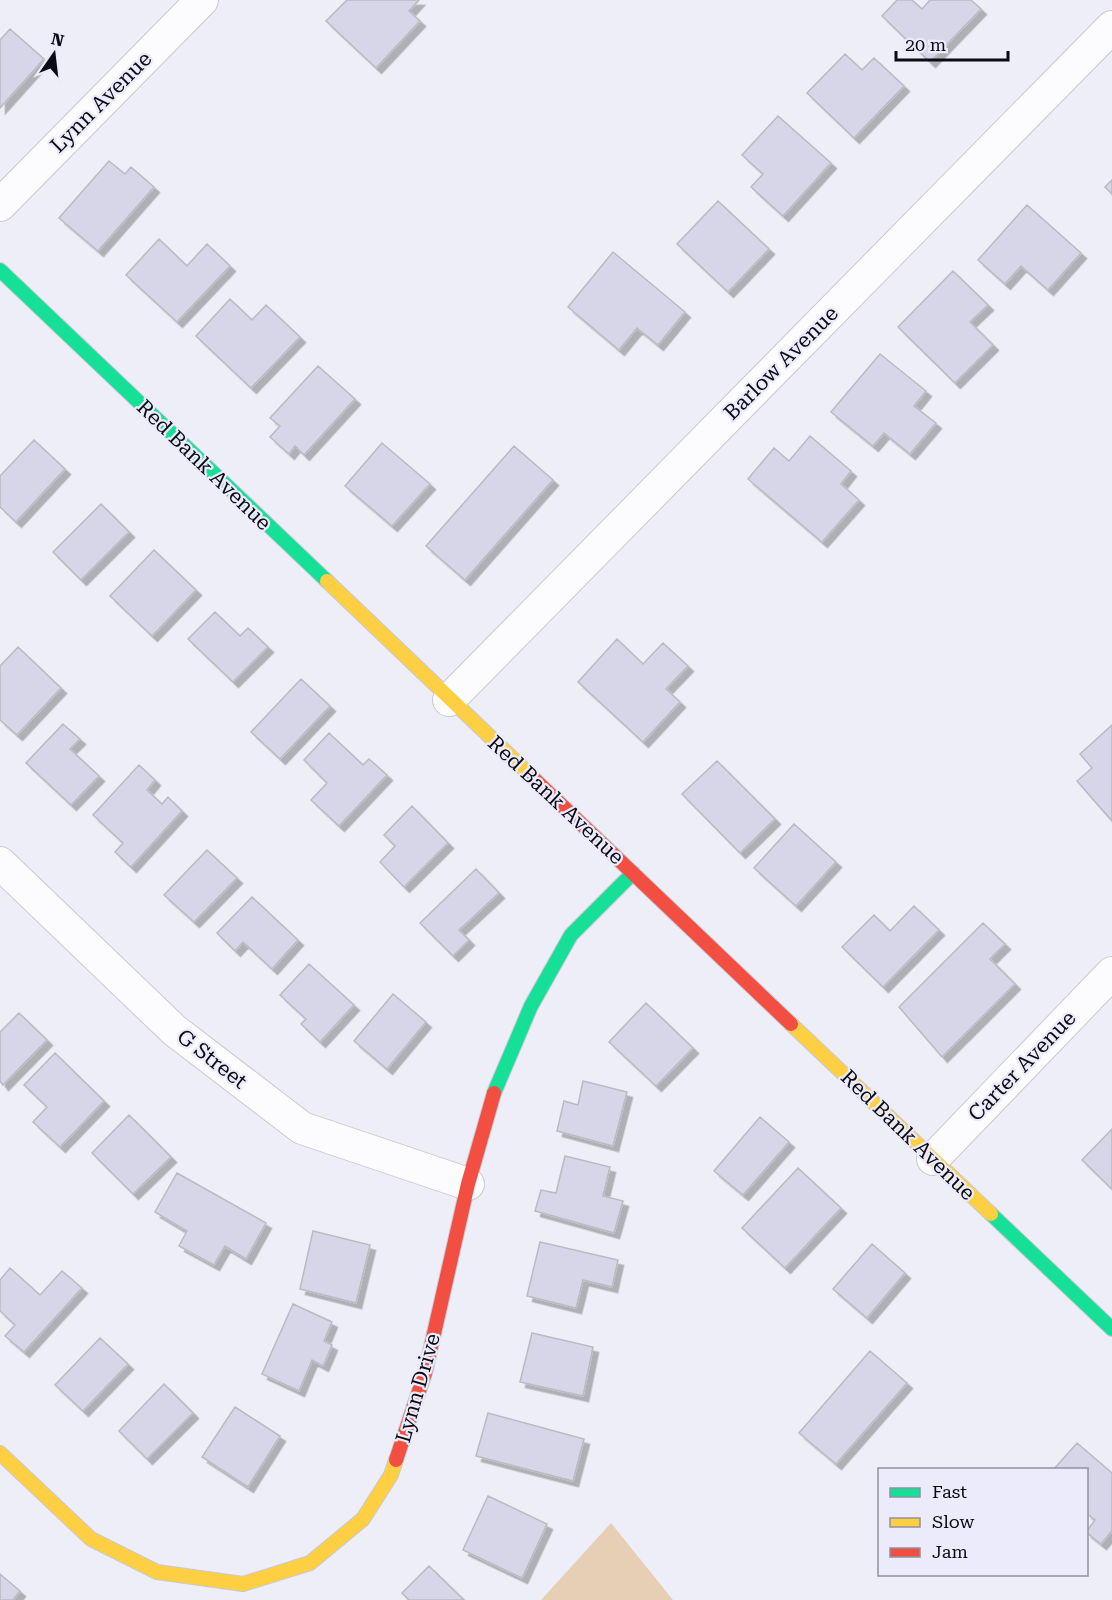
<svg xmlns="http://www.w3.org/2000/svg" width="1112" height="1600" font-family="'Roboto Serif',serif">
<defs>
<filter id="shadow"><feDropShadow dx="5.5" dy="5.5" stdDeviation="0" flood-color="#0004"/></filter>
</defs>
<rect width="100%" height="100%" fill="#eeeef8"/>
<path fill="#e6cfb4" d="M 611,1523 L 673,1600 L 541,1600 Z"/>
<path fill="#d7d6e8" stroke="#babac3" stroke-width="1.5" filter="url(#shadow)" d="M 347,0 L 419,0 L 409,11 L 420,21 L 376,68 L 326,21 Z
M 897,0 L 912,0 L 922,9 L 930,0 L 971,0 L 981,9 L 930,62 L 882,16 Z
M 10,29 L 44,59 L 0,108 L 0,40 Z
M 845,54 L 862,70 L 874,58 L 904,86 L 854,138 L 807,93 Z
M 778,116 L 831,163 L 783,216 L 751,187 L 763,174 L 742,155 Z
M 109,161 L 125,174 L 131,167 L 154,187 L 98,251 L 59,218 Z
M 1112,180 L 1112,194 L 1105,187 Z
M 718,201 L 769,249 L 728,292 L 677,244 Z
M 1027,205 L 1081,253 L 1048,290 L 1021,266 L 1005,284 L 978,260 Z
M 159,239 L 187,266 L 207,244 L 230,266 L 177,322 L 126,275 Z
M 613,252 L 685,312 L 658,345 L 637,328 L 619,350 L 568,307 Z
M 953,271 L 988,305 L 970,322 L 993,345 L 955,383 L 898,327 Z
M 230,299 L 252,320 L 266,305 L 300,337 L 251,388 L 196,336 Z
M 880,354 L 926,391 L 914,406 L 936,423 L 910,454 L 884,433 L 873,446 L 831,412 Z
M 318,366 L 355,399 L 304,455 L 295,446 L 289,454 L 270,437 L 280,426 L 270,418 Z
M 810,436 L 851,471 L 841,484 L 859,500 L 822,542 L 748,479 L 774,448 L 789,461 Z
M 34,440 L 65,469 L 16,522 L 0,507 L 0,476 Z
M 382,443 L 430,484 L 392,526 L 345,486 Z
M 514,446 L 553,480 L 465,580 L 426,546 Z
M 101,504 L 129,532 L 81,580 L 53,552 Z
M 154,550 L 196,590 L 152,636 L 110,596 Z
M 215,612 L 240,636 L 248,628 L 268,647 L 233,682 L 188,639 Z
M 617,639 L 643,664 L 663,643 L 688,666 L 666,689 L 680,702 L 643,742 L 578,682 Z
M 18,647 L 61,688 L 17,735 L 0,720 L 0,666 Z
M 301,679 L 330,706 L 280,759 L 251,732 Z
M 63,724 L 80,739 L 70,749 L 99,776 L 71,805 L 26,763 Z
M 1112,725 L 1112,821 L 1077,781 L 1092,768 L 1080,754 Z
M 329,733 L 363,765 L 369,759 L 387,775 L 339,826 L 311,800 L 327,783 L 304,760 Z
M 717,761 L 775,819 L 740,853 L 682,794 Z
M 139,765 L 155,780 L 147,790 L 162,804 L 168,797 L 182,811 L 131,867 L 115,852 L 123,843 L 93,815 Z
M 412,806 L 448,843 L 404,887 L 380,862 L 395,846 L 384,835 Z
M 794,824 L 836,862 L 796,906 L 754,868 Z
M 207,850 L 237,878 L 194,922 L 164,895 Z
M 476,869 L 499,893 L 459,930 L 469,940 L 453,956 L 420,923 Z
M 252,897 L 298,940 L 272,969 L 243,942 L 235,951 L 217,933 Z
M 914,906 L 939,930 L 883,987 L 842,947 L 874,915 L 890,931 Z
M 983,923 L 1005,944 L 990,959 L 1015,984 L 942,1057 L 899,1007 Z
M 309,964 L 354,1005 L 320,1042 L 301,1024 L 306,1019 L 280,995 Z
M 393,994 L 426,1022 L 387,1069 L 354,1041 Z
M 646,1003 L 693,1048 L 656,1086 L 609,1042 Z
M 19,1013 L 47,1040 L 3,1085 L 0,1081 L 0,1032 Z
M 55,1053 L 104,1101 L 60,1147 L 33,1122 L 47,1107 L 24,1085 Z
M 583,1081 L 627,1092 L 613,1146 L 557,1131 L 564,1101 L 578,1105 Z
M 129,1115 L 171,1157 L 133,1194 L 92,1153 Z
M 760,1117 L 789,1142 L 743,1195 L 714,1171 Z
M 1112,1129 L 1112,1189 L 1082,1160 Z
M 565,1156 L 610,1167 L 603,1196 L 623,1201 L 614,1233 L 535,1211 L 541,1190 L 556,1193 Z
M 798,1168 L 841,1208 L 785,1268 L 742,1228 Z
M 177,1173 L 266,1223 L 246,1259 L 225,1246 L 214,1265 L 179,1246 L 187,1231 L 155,1212 Z
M 313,1231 L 370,1245 L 356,1303 L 300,1289 Z
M 540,1242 L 618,1260 L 612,1287 L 583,1280 L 576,1308 L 527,1296 Z
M 872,1244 L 905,1273 L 867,1318 L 833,1289 Z
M 10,1268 L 40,1295 L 62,1271 L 82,1288 L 24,1352 L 5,1336 L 15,1325 L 0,1311 L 0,1280 Z
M 293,1304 L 332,1322 L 324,1341 L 332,1345 L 323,1366 L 312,1360 L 299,1391 L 262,1374 Z
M 532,1333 L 593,1347 L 583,1396 L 520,1382 Z
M 100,1338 L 128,1364 L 83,1411 L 55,1385 Z
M 870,1351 L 907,1383 L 836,1464 L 799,1433 Z
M 164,1384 L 193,1413 L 147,1459 L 119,1431 Z
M 235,1407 L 280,1436 L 248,1487 L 202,1457 Z
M 488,1413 L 584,1439 L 573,1481 L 476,1456 Z
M 1077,1443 L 1112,1473 L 1112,1531 L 1101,1544 L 1086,1532 L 1095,1520 L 1086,1513 L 1086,1470 L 1053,1470 Z
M 488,1496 L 547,1524 L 522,1578 L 463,1550 Z
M 429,1566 L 464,1600 L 409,1600 L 402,1593 Z
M 0,1574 L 20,1591 L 13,1600 L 0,1600 Z"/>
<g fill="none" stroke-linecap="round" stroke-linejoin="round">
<g stroke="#c9c9d3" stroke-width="34">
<path id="street" d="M 0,205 L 202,0
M 449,700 L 1112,27
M 0,863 L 174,1030 L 302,1128 L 468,1184
M 933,1159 L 1112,973"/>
</g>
<g stroke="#c9c9d3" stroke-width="16">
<path id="fast" d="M 0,270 L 327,581
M 494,1093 L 531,1006 L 571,935 L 633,873
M 991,1214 L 1112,1329"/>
</g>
<g stroke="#c9c9d3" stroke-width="16">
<path id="slow" d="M 327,581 L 531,776
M 791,1024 L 991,1214
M 0,1453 L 91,1539 L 157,1572 L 243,1584 L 310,1563 L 363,1519 L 391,1475 L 396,1460"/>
</g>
<g stroke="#c9c9d3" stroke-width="16">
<path id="jam" d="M 531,776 L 791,1024
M 396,1460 L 425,1373 L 468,1184 L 494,1093"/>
</g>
<use href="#street" stroke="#fcfcfe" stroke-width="32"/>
<use href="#fast" stroke="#16e098" stroke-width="14"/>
<use href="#slow" stroke="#ffcf43" stroke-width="14"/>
<use href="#jam" stroke="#f24e42" stroke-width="14"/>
</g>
<g text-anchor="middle" stroke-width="4.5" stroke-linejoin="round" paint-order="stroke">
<g font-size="21" fill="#0b0b13" stroke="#ebebfb">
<text transform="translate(101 102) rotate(-45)" y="7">Lynn Avenue</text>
<text transform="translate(781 363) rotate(-45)" y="7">Barlow Avenue</text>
<text transform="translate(204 465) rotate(44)" y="7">Red Bank Avenue</text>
<text transform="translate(556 800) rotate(43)" y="7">Red Bank Avenue</text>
<text transform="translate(212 1059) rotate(38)" y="7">G Street</text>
<text transform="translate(1022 1066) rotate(-46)" y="7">Carter Avenue</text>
<text transform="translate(908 1135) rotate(44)" y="7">Red Bank Avenue</text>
<text transform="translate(418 1388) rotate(-74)" y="7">Lynn Drive</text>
</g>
</g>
<rect x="878" y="1468" width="210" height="108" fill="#ebebfb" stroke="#91919e" stroke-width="1.5"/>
<rect x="890" y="1488" width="30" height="9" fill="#16e098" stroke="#91919e" stroke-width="1.5"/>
<text x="932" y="1498" font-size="18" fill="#0b0b13">Fast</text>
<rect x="890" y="1518" width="30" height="9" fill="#ffcf43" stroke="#91919e" stroke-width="1.5"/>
<text x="932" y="1528" font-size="18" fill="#0b0b13">Slow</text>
<rect x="890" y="1548" width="30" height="9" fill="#f24e42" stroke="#91919e" stroke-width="1.5"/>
<text x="932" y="1558" font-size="18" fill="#0b0b13">Jam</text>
<g transform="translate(54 54) rotate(14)" stroke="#ebebfb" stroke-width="4.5" paint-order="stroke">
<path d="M0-4.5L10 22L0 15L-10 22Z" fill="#0b0b13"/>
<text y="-9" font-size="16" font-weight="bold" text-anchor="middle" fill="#0b0b13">N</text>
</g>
<path d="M896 51v9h112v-9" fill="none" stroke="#0b0b13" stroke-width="3"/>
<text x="905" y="51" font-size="18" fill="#0b0b13" stroke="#ebebfb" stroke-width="4.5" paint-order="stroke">20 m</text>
</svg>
